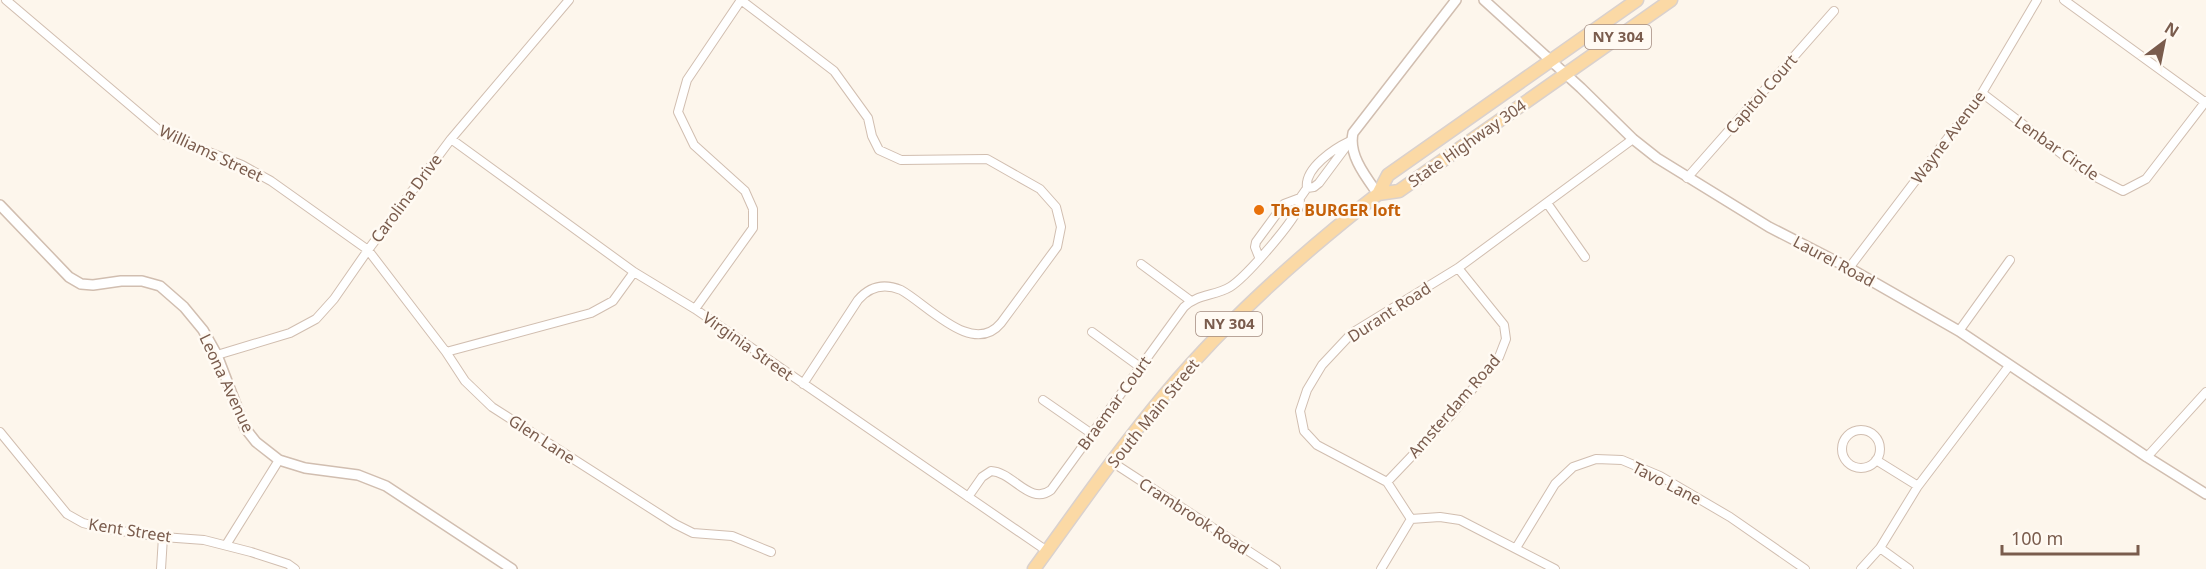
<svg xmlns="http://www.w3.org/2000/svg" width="2206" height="569" font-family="'Noto Sans',sans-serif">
<rect width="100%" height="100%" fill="#fdf6ec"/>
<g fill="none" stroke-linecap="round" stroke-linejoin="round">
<g stroke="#d1beb0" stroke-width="10">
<path id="minor" d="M 6,0 L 165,135 L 242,165 L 271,181 L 368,250 L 446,352 L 465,381 L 492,407 L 675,524 L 693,533 L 732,536 L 771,552
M 2064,0 L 2206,103
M 1982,93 L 2084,171 L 2123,191 L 2146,179 L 2206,101
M 451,139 L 634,272 L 695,309 L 1047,551
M 1687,178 L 1834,11
M 1307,188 C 1304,168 1335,148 1350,141
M 1547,203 L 1585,257
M 1259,257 L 1255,247 L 1256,242 L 1284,204 L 1300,198 L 1307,188 L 1314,187 L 1319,183 L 1351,140
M 1141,264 L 1191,301
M 1849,268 L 1982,93 L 2037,0
M 695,309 L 753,228 L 753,209 L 745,191 L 694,145 L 678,112 L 687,80 L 741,0 L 834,71 L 868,118 L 872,136 L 879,150 L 901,160 L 987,159 L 1040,189 L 1056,207 L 1061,227 L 1057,247 L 1001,323 C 973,357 928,305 901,290 C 884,283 870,286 858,300 L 803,384
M 1959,331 L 2010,260
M 1092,332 L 1140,367
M 446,352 L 591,313 L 613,301 L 634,272
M 217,355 L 290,333 L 316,319 L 334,299 L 368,250 L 451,139 L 569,0
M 1043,400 L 1092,434
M1842 449a19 19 0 1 1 38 0a19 19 0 1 1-38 0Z
M 0,432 L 67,514 L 83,523 L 107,529 L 163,537 L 204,540 L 251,552 L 288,564 L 295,569
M 2147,457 L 2206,392
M 1876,460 L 1918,486
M 1112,462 L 1276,569
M 1387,482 L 1451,415 L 1499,357 L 1506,339 L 1504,325 L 1458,268
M 968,497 L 982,477 L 991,471 C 1013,472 1030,506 1051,490 L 1184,307 C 1197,294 1215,296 1230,287 C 1246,277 1287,229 1297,211 C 1300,207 1300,203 1300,198
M 1411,519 L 1387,482 L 1317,445 L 1304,431 L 1300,411 L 1307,390 L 1322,365 L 1352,333 L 1458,268 L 1633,139
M 1411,519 L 1440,517 L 1460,520 L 1555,569
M 226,545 L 279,460
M 1516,548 L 1555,484 L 1573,467 L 1596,459 L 1622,460 L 1660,476 L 1730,517 L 1805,569
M 1880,548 L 1909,569
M 161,569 L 163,537
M 1381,569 L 1411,519
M 1861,569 L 1880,548 L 1918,486 L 2009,366"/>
</g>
<g stroke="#d1beb0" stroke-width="12">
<path id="tertiary" d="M 1484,0 L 1581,88 L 1633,139 L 1657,158 L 1769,227 L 1849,268 L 1959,331 L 2147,457 L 2206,494
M 1378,194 C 1366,177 1348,155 1353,133 L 1456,0
M 0,205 L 69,277 L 81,284 L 93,285 L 121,281 L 142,281 L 160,286 L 184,307 L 203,330 L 217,355 L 245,428 L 256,442 L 279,460 L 305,468 L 358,475 L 386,486 L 512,569"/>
</g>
<g stroke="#dad1cd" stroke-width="15">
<path id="primary" d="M 1378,194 L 1399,191 L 1671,0
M 1378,194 L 1388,175 L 1637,0
M 1034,569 C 1077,510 1119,449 1166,393 C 1229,318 1301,254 1378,194"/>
</g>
<use href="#minor" stroke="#fff" stroke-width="8"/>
<use href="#tertiary" stroke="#fff" stroke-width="9"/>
<use href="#primary" stroke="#fbd9a5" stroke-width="12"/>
</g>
<circle fill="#e8710a" stroke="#fffaf3" stroke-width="2" cx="1259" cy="210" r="6"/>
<g text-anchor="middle" stroke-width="5" stroke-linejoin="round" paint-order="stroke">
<g fill="#fffaf3" stroke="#a28b7f" stroke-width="1.5">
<rect x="1585" y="25" width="66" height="24" rx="4.5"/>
<rect x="1196" y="312" width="66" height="24" rx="4.5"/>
</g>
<g font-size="15" font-weight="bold" fill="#7a5c4d">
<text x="1618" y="42">NY 304</text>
<text x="1229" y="329">NY 304</text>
</g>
<g font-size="16" fill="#7a5c4d" stroke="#fffaf3">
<text transform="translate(1761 94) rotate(-49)" y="6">Capitol Court</text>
<text transform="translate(1948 137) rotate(-53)" y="6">Wayne Avenue</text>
<text transform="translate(1467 143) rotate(-35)" y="6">State Highway 304</text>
<text transform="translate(2057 148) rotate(35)" y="6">Lenbar Circle</text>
<text transform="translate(211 153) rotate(25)" y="6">Williams Street</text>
<text transform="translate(406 198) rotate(-53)" y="6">Carolina Drive</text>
<text transform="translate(1834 261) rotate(28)" y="6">Laurel Road</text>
<text transform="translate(1389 312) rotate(-33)" y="6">Durant Road</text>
<text transform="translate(748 346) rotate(35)" y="6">Virginia Street</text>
<text transform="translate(227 383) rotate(65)" y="6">Leona Avenue</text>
<text transform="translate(1114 403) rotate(-54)" y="6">Braemar Court</text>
<text transform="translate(1454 406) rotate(-49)" y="6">Amsterdam Road</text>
<text transform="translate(1153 413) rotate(-51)" y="6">South Main Street</text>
<text transform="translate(542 439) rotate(33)" y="6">Glen Lane</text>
<text transform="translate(1667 483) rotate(27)" y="6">Tavo Lane</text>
<text transform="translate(1194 516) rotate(33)" y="6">Crambrook Road</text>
<text transform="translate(130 530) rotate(9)" y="6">Kent Street</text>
</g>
<g font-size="16" font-weight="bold" fill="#c56008" stroke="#fffaf3" text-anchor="start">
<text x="1271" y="216">The BURGER loft</text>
</g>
</g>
<g transform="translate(2164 42) rotate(32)" stroke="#fffaf3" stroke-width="4.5" paint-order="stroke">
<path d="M0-4.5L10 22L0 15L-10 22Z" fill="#7a5c4d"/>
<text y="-9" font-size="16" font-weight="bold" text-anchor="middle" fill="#7a5c4d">N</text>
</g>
<path d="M2002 545v9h136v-9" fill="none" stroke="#7a5c4d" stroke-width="3"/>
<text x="2011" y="545" font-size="18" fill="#7a5c4d" stroke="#fffaf3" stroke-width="4.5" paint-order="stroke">100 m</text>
</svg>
